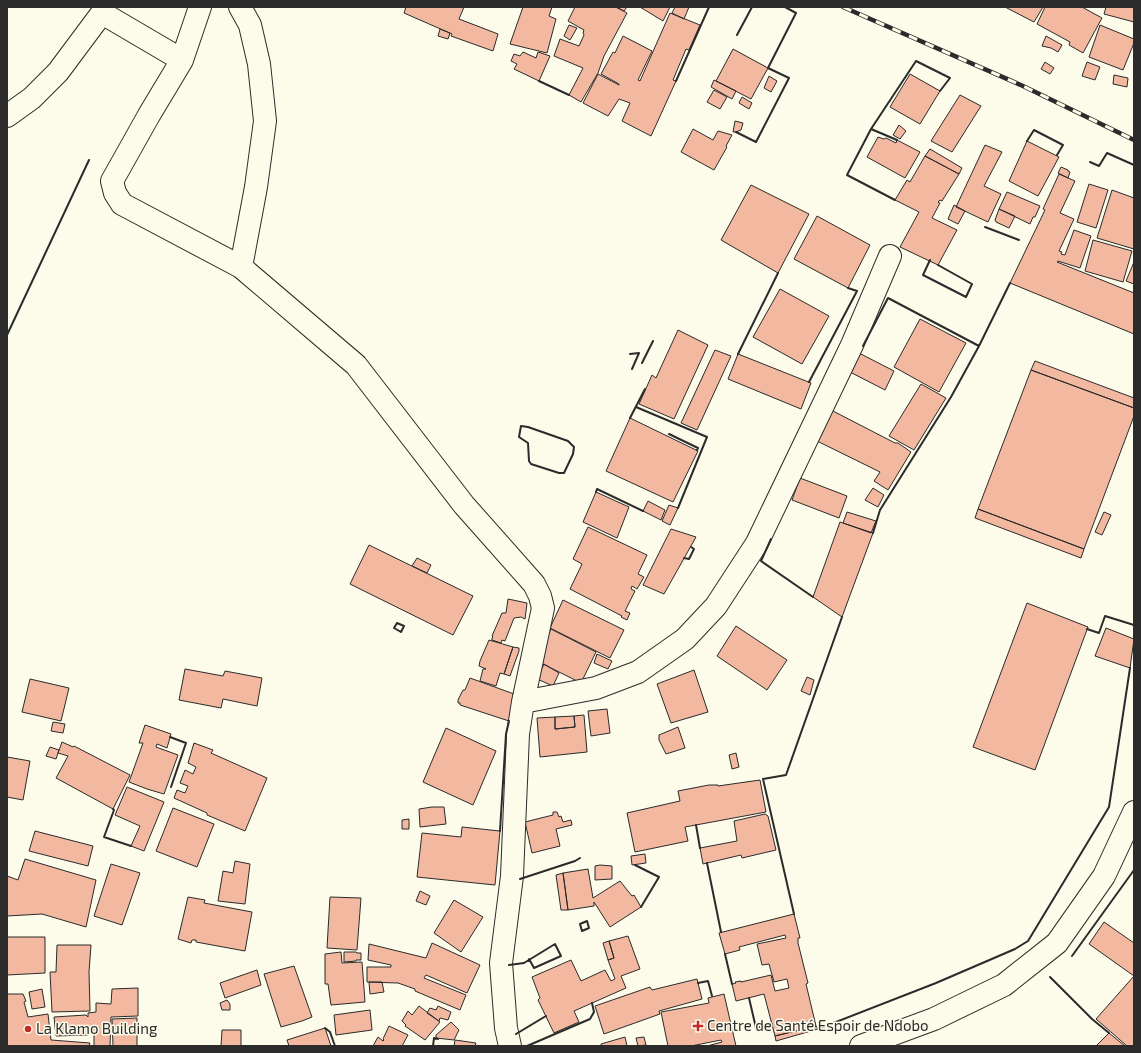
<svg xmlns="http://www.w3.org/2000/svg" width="1141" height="1053" font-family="'Exo 2',sans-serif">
<rect width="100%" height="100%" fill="#fdfbea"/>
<path fill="#f2b8a0" stroke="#2b2b2b" d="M 406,7 L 464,7 L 459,19 L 498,34 L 493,51 L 451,36 L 452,34 L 404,13 Z
M 523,7 L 552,7 L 549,16 L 556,19 L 547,53 L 510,44 Z
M 575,7 L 616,7 L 627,13 L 604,56 L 598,73 L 581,102 L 569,95 L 583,68 L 554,56 L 560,39 L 579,46 L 584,35 L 583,33 L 584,30 L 568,21 Z
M 616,7 L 627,7 L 624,11 Z
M 640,7 L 670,7 L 663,21 Z
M 675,7 L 689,7 L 684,19 L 672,13 Z
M 1005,7 L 1043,7 L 1034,22 Z
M 1045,7 L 1082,7 L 1102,18 L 1083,53 L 1069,45 L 1070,42 L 1037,24 Z
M 1106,7 L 1134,7 L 1134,22 L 1104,14 Z
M 670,13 L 700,25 L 689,50 L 686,49 L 673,80 L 676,81 L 651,136 L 622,121 L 630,103 L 619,99 L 608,116 L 583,103 L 598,74 L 619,85 L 619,84 L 601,74 L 613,52 L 615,53 L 623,36 L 652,51 L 638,80 L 640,81 Z
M 569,25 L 577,28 L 570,40 L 564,36 Z
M 1100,25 L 1134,39 L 1134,43 L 1123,70 L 1089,57 Z
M 440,29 L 450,33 L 448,39 L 438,36 Z
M 1046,36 L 1062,45 L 1058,52 L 1051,48 L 1042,46 Z
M 733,49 L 768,68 L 751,99 L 716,81 Z
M 523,52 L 536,58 L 538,52 L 550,56 L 539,81 L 514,69 L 517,64 L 511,61 L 514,54 L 520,56 Z
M 1045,62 L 1054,68 L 1050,74 L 1041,69 Z
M 1087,62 L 1100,67 L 1095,80 L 1082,76 Z
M 910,74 L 940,91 L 920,124 L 890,107 Z
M 1114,75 L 1128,78 L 1127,87 L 1113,84 Z
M 769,76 L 777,81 L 771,92 L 764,88 Z
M 714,80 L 736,91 L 732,99 L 711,87 Z
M 714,90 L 727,97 L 720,109 L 707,102 Z
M 960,95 L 981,106 L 952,152 L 931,141 Z
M 742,97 L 752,103 L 749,109 L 739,103 Z
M 735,121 L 743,123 L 741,130 L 736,132 L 733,132 Z
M 899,125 L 906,131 L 900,139 L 893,135 Z
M 693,129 L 713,140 L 718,131 L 732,135 L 726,146 L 727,147 L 714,170 L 681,152 Z
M 878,137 L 884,139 L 886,138 L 896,143 L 897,140 L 920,152 L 905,178 L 867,157 Z
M 1027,141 L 1059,157 L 1038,196 L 1009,181 Z
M 985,145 L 1002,152 L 984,186 L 1001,194 L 988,222 L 956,207 Z
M 930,149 L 962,168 L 959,174 L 925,156 Z
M 925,156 L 959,174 L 942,201 L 940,200 L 938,202 L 940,203 L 932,218 L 957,230 L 938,265 L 900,247 L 919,212 L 895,200 L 907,180 L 910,182 Z
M 1061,167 L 1068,170 L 1068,171 L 1070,172 L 1068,178 L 1058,173 Z
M 1059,174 L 1075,181 L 1060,213 L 1074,219 L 1059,251 L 1062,252 L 1061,254 L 1065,255 L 1074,230 L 1091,236 L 1080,268 L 1058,261 L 1057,262 L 1134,293 L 1134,334 L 1010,283 L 1045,210 L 1043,209 Z
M 1089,184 L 1108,190 L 1096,228 L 1077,222 Z
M 751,185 L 809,214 L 778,273 L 721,240 Z
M 1112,190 L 1134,198 L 1134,249 L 1097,238 Z
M 1007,192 L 1040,206 L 1035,217 L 1033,217 L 1030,224 L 999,209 Z
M 954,205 L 965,211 L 958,224 L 948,219 Z
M 999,209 L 1015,216 L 1009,228 L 996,222 L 995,220 Z
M 817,216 L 870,245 L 848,288 L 794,259 Z
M 1093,240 L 1132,251 L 1123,282 L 1085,271 Z
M 1134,262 L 1134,284 L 1126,281 Z
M 780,289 L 829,316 L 802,364 L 753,337 Z
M 920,319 L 966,343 L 939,392 L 894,367 Z
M 678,330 L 708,345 L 674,419 L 639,404 L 652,375 L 656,378 Z
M 715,350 L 731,356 L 697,430 L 681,423 Z
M 859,353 L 894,371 L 885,390 L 850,372 Z
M 738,354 L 811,383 L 801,409 L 728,379 Z
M 1035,361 L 1134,398 L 1134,408 L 1031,370 Z
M 1031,370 L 1134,408 L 1134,416 L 1084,549 L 978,509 Z
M 921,384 L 946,398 L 914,450 L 889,436 Z
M 831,410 L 895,443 L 898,443 L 911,452 L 888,490 L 874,481 L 880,472 L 815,440 Z
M 630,418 L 698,451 L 673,502 L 606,471 Z
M 800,478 L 847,496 L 839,518 L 792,500 Z
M 873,488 L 884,495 L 878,507 L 865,500 Z
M 596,492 L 629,507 L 617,538 L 583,522 Z
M 648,501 L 665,510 L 661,520 L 643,511 Z
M 669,505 L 678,508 L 670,525 L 662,521 Z
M 978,509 L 1084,549 L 1081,558 L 975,518 Z
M 847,512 L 876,521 L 871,533 L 843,523 Z
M 1104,512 L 1111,515 L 1102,535 L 1095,532 Z
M 840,522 L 873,533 L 842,617 L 813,597 Z
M 588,527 L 647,555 L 638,574 L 644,577 L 637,589 L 632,586 L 631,589 L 635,591 L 625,611 L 630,613 L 627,620 L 621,617 L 622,616 L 570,589 L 582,564 L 573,559 Z
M 671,529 L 696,537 L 664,594 L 643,585 Z
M 369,545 L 473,596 L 453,635 L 350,584 Z
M 417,558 L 431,565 L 427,573 L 412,566 Z
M 508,599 L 527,603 L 525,619 L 521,617 L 514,618 L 505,641 L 502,640 L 501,643 L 492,640 L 492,638 L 493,637 L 492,636 L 502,613 L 506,613 Z
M 563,600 L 624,630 L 610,658 L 550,628 Z
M 1027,603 L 1088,627 L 1035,770 L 973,747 Z
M 736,626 L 787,660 L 767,690 L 717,656 Z
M 1106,628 L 1134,639 L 1130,668 L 1095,656 Z
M 551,629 L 596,652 L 581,683 L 535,660 Z
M 489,640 L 513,647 L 504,674 L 500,673 L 496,686 L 480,681 L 483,669 L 486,669 L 479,666 L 480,661 Z
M 513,647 L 519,648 L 519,651 L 510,676 L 504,674 Z
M 597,654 L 612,661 L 608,669 L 594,663 Z
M 544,664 L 559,673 L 553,686 L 537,679 Z
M 185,669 L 223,676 L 225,671 L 262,678 L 257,706 L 223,699 L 221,708 L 179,700 Z
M 694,670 L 708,712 L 671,723 L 657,684 Z
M 807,677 L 814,680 L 810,695 L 801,691 Z
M 470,678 L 514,694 L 509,721 L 460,705 L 460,703 L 458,703 L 458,700 L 463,690 L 465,690 Z
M 30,679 L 69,688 L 61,721 L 22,712 Z
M 607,709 L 610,733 L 591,736 L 588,711 Z
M 584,715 L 587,752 L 540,757 L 537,718 L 555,717 L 555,729 L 575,727 L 574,716 Z
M 574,716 L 575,727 L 555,729 L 555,717 Z
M 53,722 L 65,724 L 63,733 L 51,731 Z
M 145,725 L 171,734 L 167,748 L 157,744 L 156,747 L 178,755 L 164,794 L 147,789 L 129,782 L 143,743 L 139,743 Z
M 678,727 L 685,748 L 666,754 L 659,740 L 659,735 Z
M 446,728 L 496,751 L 473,805 L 423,782 Z
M 62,742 L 73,747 L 74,746 L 130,775 L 113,809 L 56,778 L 68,756 L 58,753 Z
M 194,743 L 213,750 L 211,753 L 267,778 L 245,831 L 207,815 L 207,813 L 174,798 L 177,790 L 185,793 L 188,786 L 180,783 L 185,770 L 193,774 L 196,767 L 188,763 Z
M 50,747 L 59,750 L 56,759 L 46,756 Z
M 736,753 L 739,767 L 732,769 L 729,755 Z
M 7,757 L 30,761 L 23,800 L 7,797 Z
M 760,780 L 766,812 L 685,827 L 688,841 L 635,852 L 627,813 L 680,801 L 678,791 L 709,785 L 718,785 L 718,786 Z
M 127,787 L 164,802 L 144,851 L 131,846 L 140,826 L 115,815 Z
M 432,807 L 444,807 L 446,824 L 420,827 L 419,809 Z
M 173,808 L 214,824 L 197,867 L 156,851 Z
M 553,812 L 557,812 L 559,817 L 561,816 L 563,822 L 571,820 L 572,825 L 556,829 L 560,846 L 532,853 L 525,822 L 553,815 Z
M 765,814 L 768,816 L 776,850 L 742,858 L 741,855 L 703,864 L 700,848 L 737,841 L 734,821 Z
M 409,819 L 409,829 L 402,829 L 402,820 Z
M 462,827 L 500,831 L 495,885 L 417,877 L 422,833 L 461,837 Z
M 35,831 L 93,846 L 88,866 L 29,851 Z
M 645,854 L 646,863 L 632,865 L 631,856 Z
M 25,859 L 96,880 L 86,927 L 42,914 L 7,916 L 7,876 L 18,880 Z
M 235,861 L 250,864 L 245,904 L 218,901 L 223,871 L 233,873 Z
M 111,864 L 140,873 L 122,925 L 94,916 Z
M 600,865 L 612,866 L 612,879 L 595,880 L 595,866 Z
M 588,869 L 593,898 L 620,881 L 632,896 L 634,895 L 641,907 L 610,927 L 594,902 L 594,906 L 568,910 L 563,873 Z
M 563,873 L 568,910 L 561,910 L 556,875 Z
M 420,891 L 430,896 L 426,905 L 416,901 Z
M 188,897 L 205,900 L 204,903 L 252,912 L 245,951 L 196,942 L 196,940 L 192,940 L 191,943 L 178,939 Z
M 330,897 L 361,898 L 357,950 L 327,948 Z
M 454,900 L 483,917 L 461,952 L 434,933 Z
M 794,914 L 800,938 L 798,938 L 798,943 L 808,983 L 806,984 L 816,1026 L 775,1036 L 764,994 L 736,1001 L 732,984 L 736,983 L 735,982 L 741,981 L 741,982 L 771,975 L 775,991 L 789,988 L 787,979 L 774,982 L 769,964 L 762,965 L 757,944 L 786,938 L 785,935 L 739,947 L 740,950 L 725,954 L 719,933 Z
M 1104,922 L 1134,943 L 1134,1046 L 1127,1046 L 1096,1019 L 1134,976 L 1089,944 Z
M 628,936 L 640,969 L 621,976 L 626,988 L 574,1011 L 579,1022 L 554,1033 L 538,1000 L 540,998 L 532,977 L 571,960 L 581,981 L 605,970 L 611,981 L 615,979 L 608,960 L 614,958 L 609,941 Z
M 7,937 L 45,937 L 45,973 L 7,975 Z
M 609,941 L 614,958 L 608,960 L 603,943 Z
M 432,943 L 480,965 L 467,993 L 426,975 L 424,978 L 466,995 L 460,1010 L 415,991 L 415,989 L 398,983 L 367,982 L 367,967 L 391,967 L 391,965 L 368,960 L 369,944 L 426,958 Z
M 57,945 L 91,945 L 89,972 L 90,1011 L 52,1012 L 50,972 L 56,972 Z
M 341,952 L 342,963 L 362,962 L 365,1002 L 331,1005 L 328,984 L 325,984 L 325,954 Z
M 344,952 L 356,952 L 357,953 L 361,953 L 361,960 L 356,960 L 356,961 L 344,962 Z
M 294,966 L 312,1017 L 302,1021 L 281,1027 L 264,974 Z
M 257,970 L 261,985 L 225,998 L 220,983 Z
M 697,979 L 702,999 L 659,1011 L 660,1014 L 604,1034 L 595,1006 L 650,987 L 652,990 Z
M 369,982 L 382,982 L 384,992 L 370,994 Z
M 138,988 L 138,1016 L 111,1017 L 110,1046 L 94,1046 L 94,1031 L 88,1031 L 88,1035 L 56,1036 L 54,1017 L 86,1015 L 88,1017 L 88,1013 L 96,1012 L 96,1003 L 111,1004 L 112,989 Z
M 42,989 L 45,1007 L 32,1009 L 29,992 Z
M 7,994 L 23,994 L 26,1001 L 24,1002 L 28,1017 L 48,1014 L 51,1040 L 90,1043 L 89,1046 L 7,1046 Z
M 724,994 L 736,1046 L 707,1046 L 722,1042 L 721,1040 L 691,1046 L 668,1046 L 661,1012 L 709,1003 L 708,998 Z
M 227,1000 L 230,1004 L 230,1010 L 222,1010 L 220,1003 Z
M 419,1006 L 440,1022 L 425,1040 L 405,1026 L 406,1025 L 402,1021 L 408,1011 L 412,1015 Z
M 438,1006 L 451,1012 L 448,1020 L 440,1018 L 439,1021 L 427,1013 L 430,1008 L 436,1010 Z
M 370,1010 L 372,1030 L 336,1035 L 334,1015 Z
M 137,1018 L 137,1046 L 113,1046 L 112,1019 Z
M 451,1022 L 459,1030 L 454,1040 L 436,1038 L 436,1035 Z
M 389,1026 L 408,1035 L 402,1046 L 373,1046 L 378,1037 L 383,1041 L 384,1040 L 383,1039 Z
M 816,1026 L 818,1029 L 776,1041 L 775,1036 Z
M 325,1028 L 331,1046 L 289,1046 L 287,1040 Z
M 222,1030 L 241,1030 L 241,1046 L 221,1046 Z
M 1109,1033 L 1125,1046 L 1096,1046 Z
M 625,1037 L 627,1046 L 601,1046 L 601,1044 Z
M 644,1037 L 646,1045 L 638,1046 L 636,1038 Z
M 455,1040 L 476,1043 L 475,1046 L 454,1046 Z"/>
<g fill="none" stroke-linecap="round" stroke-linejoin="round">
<g stroke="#2b2b2b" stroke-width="24">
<path id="street" d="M 200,7 L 182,60 L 149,115 L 112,181 L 115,193 L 122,204 L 241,267 L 356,365 L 464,505 L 534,584 L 540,596 L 543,608 L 523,702 L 518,734 L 512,876 L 501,963 L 506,1028 L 510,1046
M 240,7 L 250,25 L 259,64 L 265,121 L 256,187 L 241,267
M 7,116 L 32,98 L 58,72 L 102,13 L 182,60
M 523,702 L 596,688 L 638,672 L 685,639 L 716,606 L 757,543 L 852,345 L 890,256
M 861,1046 L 934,1019 L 1004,985 L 1057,943 L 1104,876 L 1134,812"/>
</g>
<use href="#street" stroke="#fdfbea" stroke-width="22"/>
<g stroke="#2b2b2b" stroke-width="4.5">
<path id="rail" d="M 843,7 L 1023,86 L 1134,140"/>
</g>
<use href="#rail" stroke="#fdfbea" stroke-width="3" stroke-dasharray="9" stroke-linecap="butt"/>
<path stroke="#2b2b2b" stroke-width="2" d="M 737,35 L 752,7
M 539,81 L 569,95
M 676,81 L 709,7
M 871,129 L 897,140
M 736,132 L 756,142 L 789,78 L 768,68 L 796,13 L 785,7
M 1027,141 L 1034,130 L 1063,145 L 1057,155
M 1090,162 L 1099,166 L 1107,153 L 1134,165
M 895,200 L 847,175 L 871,129 L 916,61 L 950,78 L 940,91
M 985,227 L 1019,240
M 930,260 L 923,275 L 966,297 L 972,284 L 938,265
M 7,335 L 89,160
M 863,346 L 888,298 L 979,346
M 630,354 L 639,353 L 632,369
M 738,354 L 778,273
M 642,363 L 653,341
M 809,382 L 857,291 L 848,288
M 636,407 L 707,437 L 678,508
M 630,418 L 645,389
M 521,426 L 528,427 L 568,441 L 574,447 L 573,454 L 564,473 L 559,473 L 531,464 L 529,461 L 528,443 L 519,437 Z
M 669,434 L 698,448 L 697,450
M 596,492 L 597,489 L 643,511
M 873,533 L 880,510 L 951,397 L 979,346 L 1010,283
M 771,539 L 761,561 L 813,597
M 684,558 L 689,559 L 694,549 L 691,547
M 397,623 L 404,626 L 401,632 L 394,628 Z
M 1087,629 L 1099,633 L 1105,616 L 1134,625
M 170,737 L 186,743 L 171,787
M 113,809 L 114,810 L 104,837 L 131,846
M 696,825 L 700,848
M 500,831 L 506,734 L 509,721
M 707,863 L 721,932
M 635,865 L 659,877 L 641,907
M 520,879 L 575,861 L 580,858
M 794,914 L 763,779 L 786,775 L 842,617
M 587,921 L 589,928 L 582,931 L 580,924 Z
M 725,954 L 732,984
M 1072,956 L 1134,870
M 509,965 L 524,963 L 555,944 L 561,956 L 534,968 L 529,959
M 1050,977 L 1092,1019 L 1109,1033
M 698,983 L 708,981 L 712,996
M 749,998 L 756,1028 L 772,1024
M 325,1028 L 330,1032 L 335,1046
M 818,1029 L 936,983 L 1015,949 L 1028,941 L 1109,807 L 1130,668
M 516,1034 L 546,1016
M 433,1046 L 434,1038 L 438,1039
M 527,1046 L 590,1019 L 594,1012 L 592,1003"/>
</g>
<g fill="#c62828" stroke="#fdfbea" stroke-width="1.5">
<path d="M696 1020h4v4h4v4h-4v4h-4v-4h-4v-4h4z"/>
<circle cx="28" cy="1029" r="4"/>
</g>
<g text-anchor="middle" stroke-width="3" stroke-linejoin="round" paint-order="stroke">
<g font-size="15" fill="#2b2b2b" stroke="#fdfbea" text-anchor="start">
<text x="707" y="1031">Centre de Santé Espoir de Ndobo</text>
<text x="36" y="1034">La Klamo Building</text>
</g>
</g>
<rect width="1141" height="1053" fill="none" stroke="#2b2b2b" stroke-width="16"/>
</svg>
